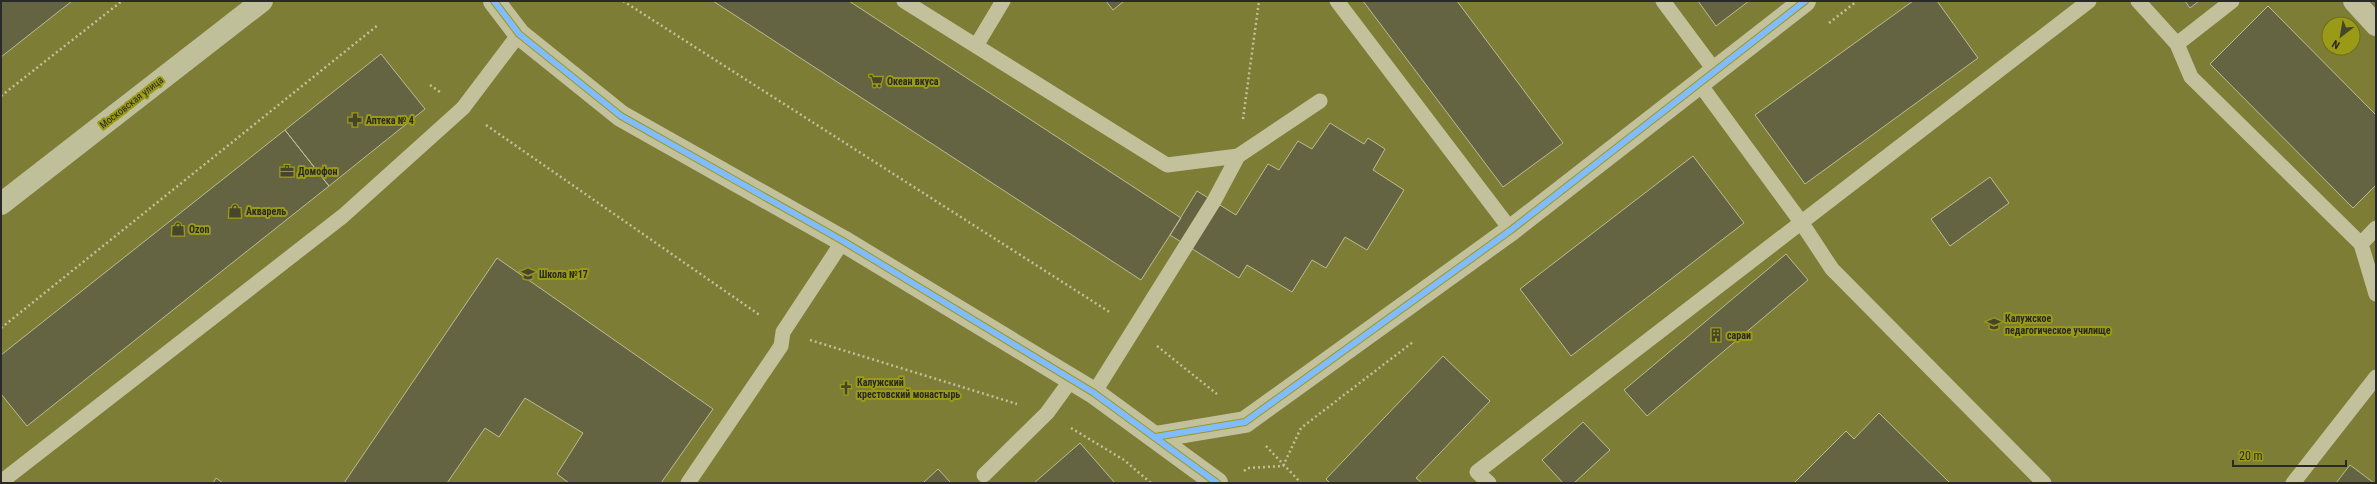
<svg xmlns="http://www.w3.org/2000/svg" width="2377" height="484" font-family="'Roboto Condensed',sans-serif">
<rect width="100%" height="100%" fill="#7d7d35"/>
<path fill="#646442" stroke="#bcbc94" d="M 1,1 L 72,1 L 1,57 Z
M 713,1 L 849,1 L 1181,218 L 1141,280 Z
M 1106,1 L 1124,1 L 1113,10 Z
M 1363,1 L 1457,1 L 1563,143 L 1503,187 Z
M 1698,1 L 1749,1 L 1716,26 Z
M 1913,1 L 1937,1 L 1978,58 L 1805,184 L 1755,115 Z
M 2185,1 L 2199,1 L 2190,8 Z
M 2268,6 L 2376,115 L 2376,185 L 2353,208 L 2210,64 Z
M 381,54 L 425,109 L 329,186 L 285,130 Z
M 1330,123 L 1364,144 L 1368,138 L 1385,149 L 1373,170 L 1404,190 L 1367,250 L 1345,237 L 1326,268 L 1312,260 L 1292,292 L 1247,265 L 1239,278 L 1170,235 L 1197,191 L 1236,215 L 1268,164 L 1279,170 L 1298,141 L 1312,149 Z
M 285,130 L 329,186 L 27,426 L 1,394 L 1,355 Z
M 1693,156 L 1744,223 L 1571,356 L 1520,289 Z
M 1990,177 L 2009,203 L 1950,246 L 1931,219 Z
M 1786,254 L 1808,280 L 1647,416 L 1624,390 Z
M 497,258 L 713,409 L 661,483 L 569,483 L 557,474 L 583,433 L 525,398 L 499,437 L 485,428 L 447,483 L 344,483 Z
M 1443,356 L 1490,401 L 1416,478 L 1422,483 L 1330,483 L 1326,479 Z
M 1879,413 L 1950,483 L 1794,483 L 1846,431 L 1854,439 Z
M 1583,422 L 1610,450 L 1574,483 L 1563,483 L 1542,460 Z
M 1080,443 L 1115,483 L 1034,483 Z
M 2350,465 L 2374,483 L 2336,483 Z
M 938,469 L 951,483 L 923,483 Z
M 216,478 L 223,483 L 213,483 Z"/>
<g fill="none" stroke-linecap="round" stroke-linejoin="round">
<path stroke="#c2c19c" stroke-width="2.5" stroke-dasharray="2 3" stroke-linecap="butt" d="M 623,1 L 1111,313
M 1829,23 L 1857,1
M 430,85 L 440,92
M 1,96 L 122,1
M 1243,119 L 1259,1
M 486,125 L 761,316
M 1,328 L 378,25
M 810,340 L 1017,404
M 1157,346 L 1217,394
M 1071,428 L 1124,460 L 1151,483
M 1266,446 L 1301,483
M 1244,471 L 1248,468 L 1283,466 L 1301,428 L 1413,342"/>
<path stroke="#c2c19c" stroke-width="15" d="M 904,1 L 1167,165 L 1238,156
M 1337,1 L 1511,230
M 1663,1 L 1715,71
M 2138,1 L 2177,44
M 2232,1 L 2177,44 L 2191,77 L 2361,244
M 976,46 L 1003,1
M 1699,83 L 1801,222 L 1832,269 L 2044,483
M 2376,228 L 2361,244 L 2376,294
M 1094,393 L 1214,201 L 1238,156 L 1320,101
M 984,475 L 1047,413 L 1071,380
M 1,482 L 343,216 L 463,108 L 519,34
M 688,483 L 781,346 L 783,332 L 843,241
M 1489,483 L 1477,472 L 2089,1
M 2293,483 L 2376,377"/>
<path stroke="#c2c19c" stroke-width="22" d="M 2354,1 L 2376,25
M 1155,437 L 1245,422 L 1511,230 L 1805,1"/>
<path stroke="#c2c19c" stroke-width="22" d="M 494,1 L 519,34 L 621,116 L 843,241 L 1094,393 L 1217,483"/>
<path stroke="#bfbf99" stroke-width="22" d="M 1,204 L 262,1"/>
<g stroke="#9b9a17" stroke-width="8">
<path id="cycleway" d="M 494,1 L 519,34 L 621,116 L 843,241 L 1094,393 L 1217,483
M 1155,437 L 1245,422 L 1511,230 L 1805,1"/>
</g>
<use href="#cycleway" stroke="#80bcff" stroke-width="6"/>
</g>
<defs>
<g id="supermarket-bare" transform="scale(1.08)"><path d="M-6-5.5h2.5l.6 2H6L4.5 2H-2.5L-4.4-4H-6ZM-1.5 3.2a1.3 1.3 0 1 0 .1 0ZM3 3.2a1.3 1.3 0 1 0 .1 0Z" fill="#46462d" stroke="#9b9a17" stroke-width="2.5" paint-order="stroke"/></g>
<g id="pharmacy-bare" transform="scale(1.08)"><path d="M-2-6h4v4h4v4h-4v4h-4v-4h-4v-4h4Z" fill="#46462d" stroke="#9b9a17" stroke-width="2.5" paint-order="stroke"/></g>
<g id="office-bare" transform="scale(1.08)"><path d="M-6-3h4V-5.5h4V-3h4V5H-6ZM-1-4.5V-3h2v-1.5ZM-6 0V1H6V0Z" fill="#46462d" stroke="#9b9a17" stroke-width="2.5" paint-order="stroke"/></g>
<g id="shop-bare" transform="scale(1.08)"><path d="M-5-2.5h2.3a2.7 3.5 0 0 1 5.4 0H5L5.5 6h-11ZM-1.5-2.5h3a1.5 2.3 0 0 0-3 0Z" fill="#46462d" stroke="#9b9a17" stroke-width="2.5" paint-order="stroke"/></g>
<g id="school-bare" transform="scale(1.08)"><path d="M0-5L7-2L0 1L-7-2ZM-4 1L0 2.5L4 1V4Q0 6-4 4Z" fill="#46462d" stroke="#9b9a17" stroke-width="2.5" paint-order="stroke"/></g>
<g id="university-bare" transform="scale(1.08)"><path d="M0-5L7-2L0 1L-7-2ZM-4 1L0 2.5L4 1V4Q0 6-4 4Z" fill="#46462d" stroke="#9b9a17" stroke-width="2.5" paint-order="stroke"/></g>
<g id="building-bare" transform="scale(1.08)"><path d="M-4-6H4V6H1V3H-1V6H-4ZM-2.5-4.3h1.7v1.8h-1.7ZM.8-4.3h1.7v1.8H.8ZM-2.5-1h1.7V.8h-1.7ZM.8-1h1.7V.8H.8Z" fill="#46462d" stroke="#9b9a17" stroke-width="2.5" paint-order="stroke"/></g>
<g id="church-bare" transform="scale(1.08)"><path d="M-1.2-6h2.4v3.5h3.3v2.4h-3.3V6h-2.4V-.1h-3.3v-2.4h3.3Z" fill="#46462d" stroke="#9b9a17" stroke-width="2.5" paint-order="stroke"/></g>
</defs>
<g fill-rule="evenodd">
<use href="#supermarket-bare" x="876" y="81"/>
<use href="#pharmacy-bare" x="355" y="120"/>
<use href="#office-bare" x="287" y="171"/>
<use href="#shop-bare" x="235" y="211"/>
<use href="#shop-bare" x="178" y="229"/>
<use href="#school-bare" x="528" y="274"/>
<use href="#university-bare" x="1994" y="324"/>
<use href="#building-bare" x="1716" y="335"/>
<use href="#church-bare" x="846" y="388"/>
</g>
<g text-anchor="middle" stroke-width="4" stroke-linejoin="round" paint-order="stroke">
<g font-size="10" font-weight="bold" fill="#292929" stroke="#9b9a17" text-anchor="start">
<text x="887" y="85">Океан вкуса</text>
<text x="366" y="124">Аптека № 4</text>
<text x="298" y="175">Домофон</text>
<text x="246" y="215">Акварель</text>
<text x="189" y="233">Ozon</text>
<text x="539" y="278">Школа №17</text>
<text x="2005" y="322">Калужское<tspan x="2005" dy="12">педагогическое училище</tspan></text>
<text x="1727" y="339">сараи</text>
<text x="857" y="386">Калужский<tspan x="857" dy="12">крестовский монастырь</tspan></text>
</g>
<g font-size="10" fill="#292929" stroke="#9b9a17">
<text transform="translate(131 102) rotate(-38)" y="4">Московская улица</text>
</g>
</g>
<rect width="2377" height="484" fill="none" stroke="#292929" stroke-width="4"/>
<g transform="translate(2341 36) rotate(211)"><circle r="19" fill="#9b9a17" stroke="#6d6d1e"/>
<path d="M0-3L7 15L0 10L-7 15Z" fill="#46462d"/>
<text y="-6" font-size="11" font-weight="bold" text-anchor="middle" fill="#292929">N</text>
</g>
<path d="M2233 460v6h113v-6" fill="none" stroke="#292929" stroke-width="2"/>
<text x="2239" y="460" font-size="12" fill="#292929" stroke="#9b9a17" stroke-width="3" paint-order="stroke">20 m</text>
</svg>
